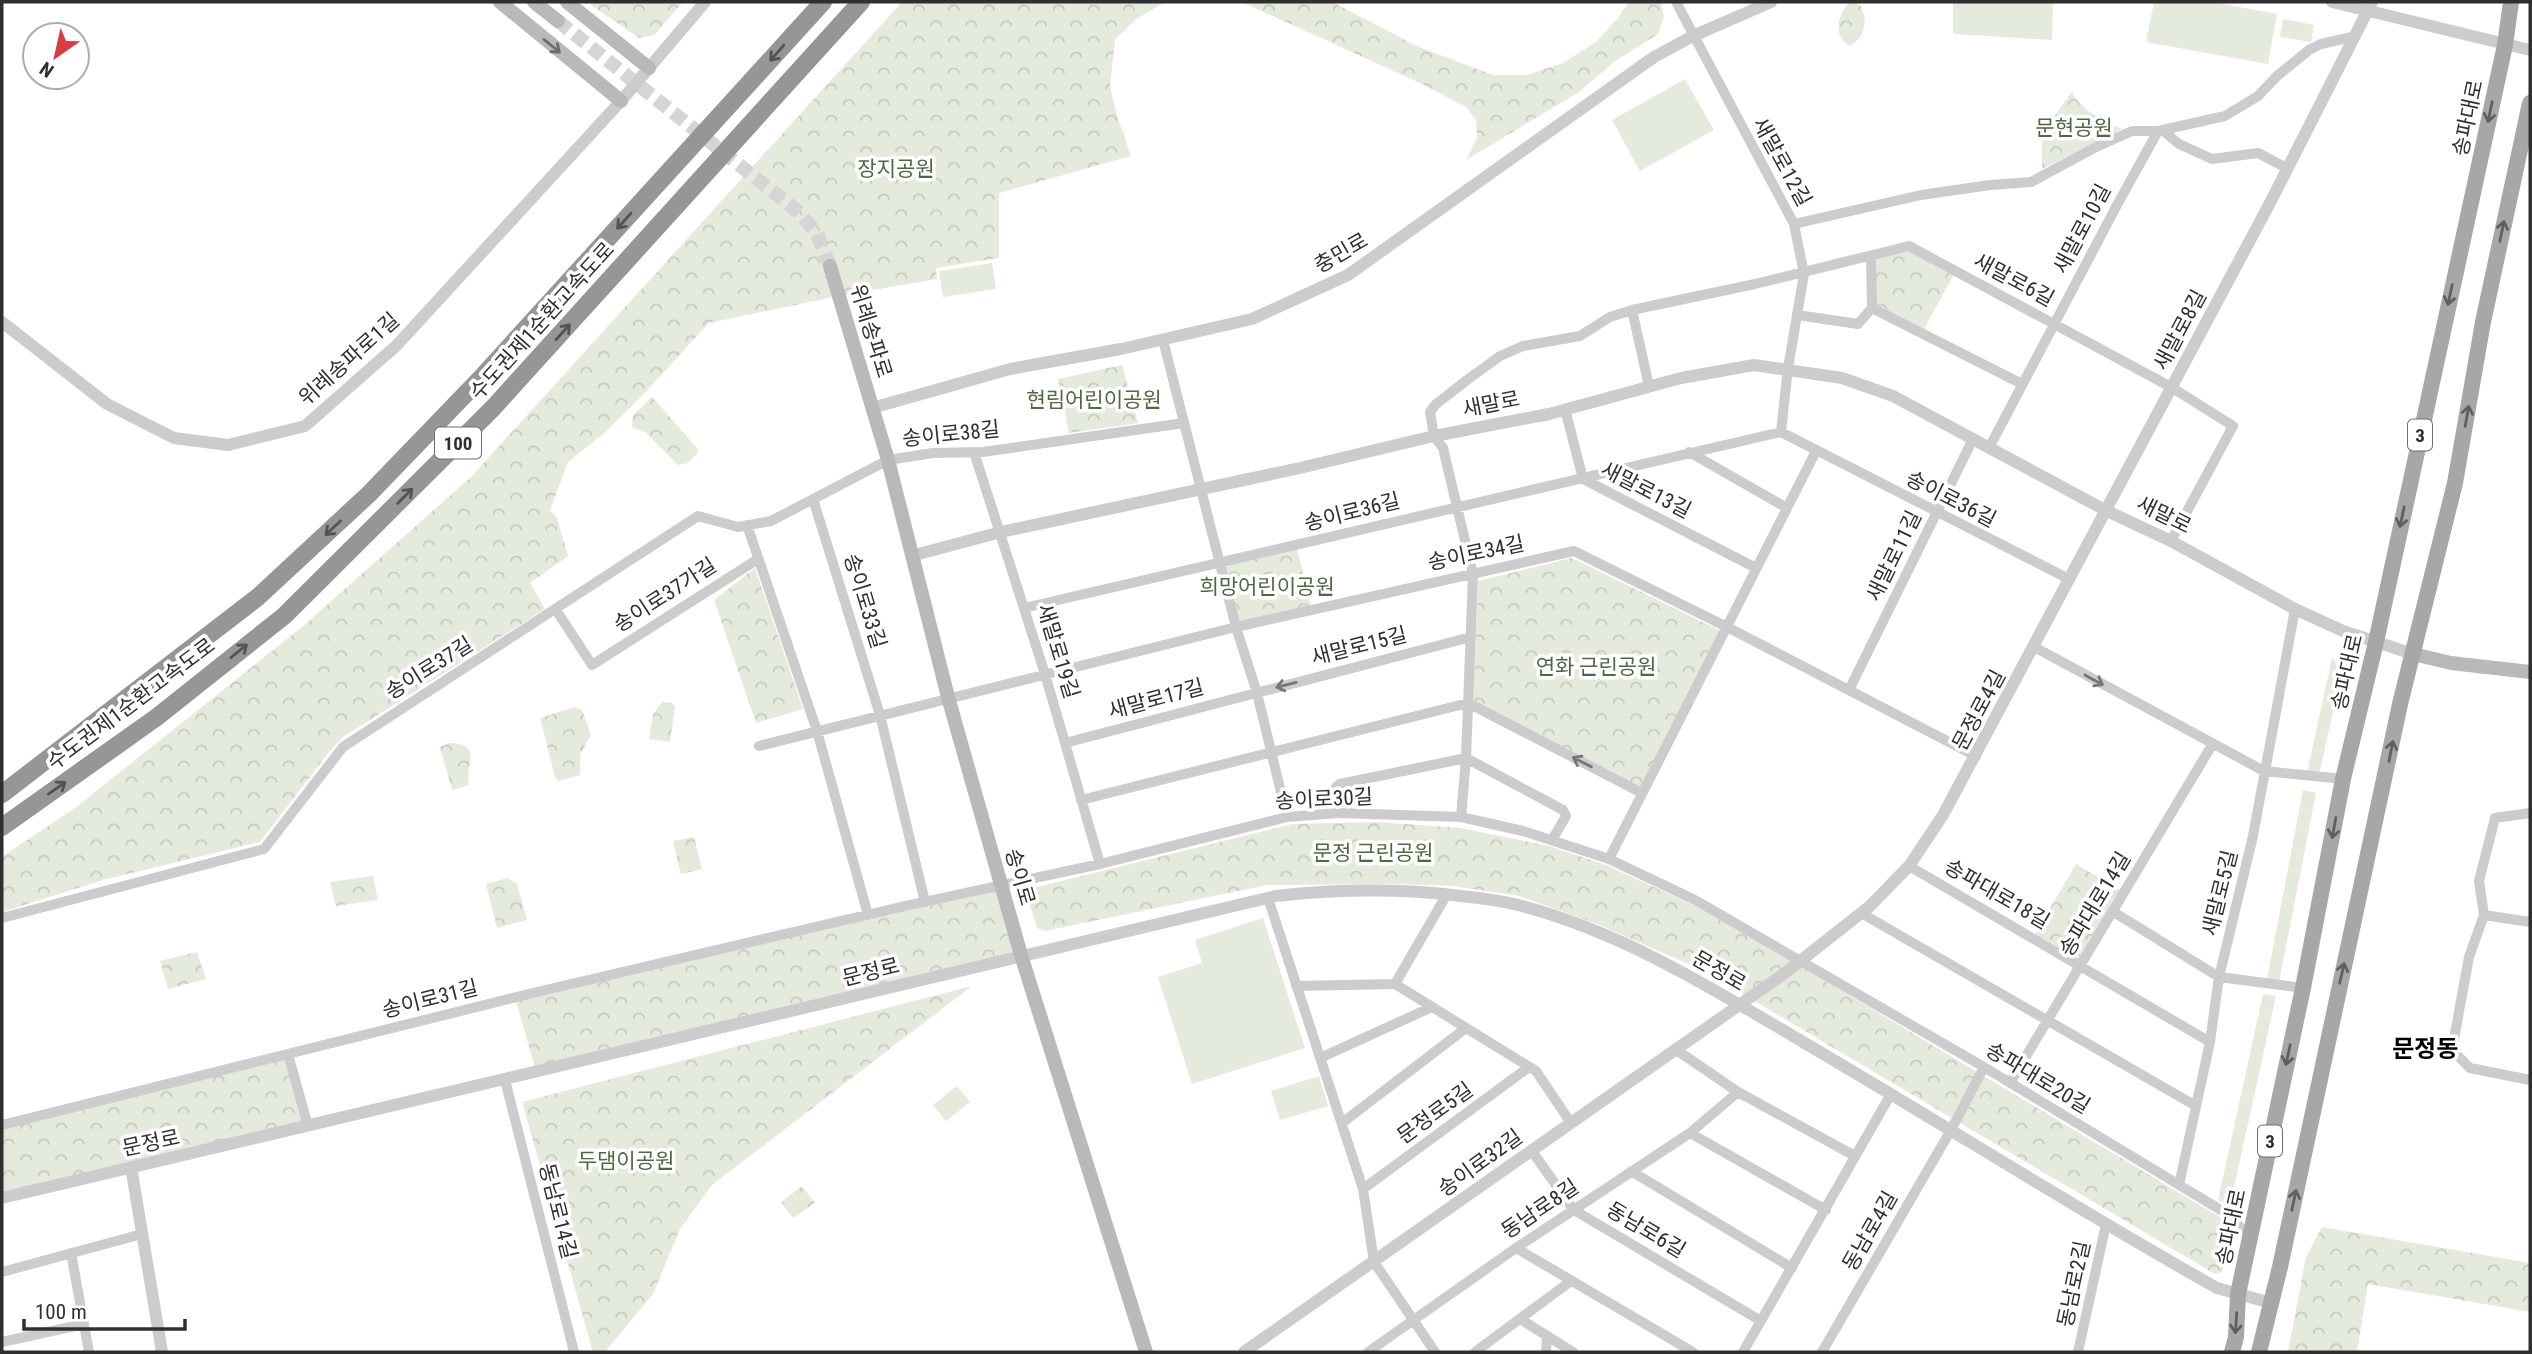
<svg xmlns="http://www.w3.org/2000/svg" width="2532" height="1354" font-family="'Roboto Condensed','Noto Sans KR',sans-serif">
<defs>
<pattern id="forest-crowns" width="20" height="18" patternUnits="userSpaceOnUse" patternTransform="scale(1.75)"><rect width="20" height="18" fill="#e4ebdd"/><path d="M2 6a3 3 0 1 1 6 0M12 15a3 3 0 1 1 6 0" fill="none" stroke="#c4cabe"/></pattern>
</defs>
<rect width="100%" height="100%" fill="#fff"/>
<path fill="#e4ebdd" d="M 1953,2 L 2053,2 L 2052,40 L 1953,34 Z
M 2154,2 L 2212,2 L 2277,14 L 2268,64 L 2146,42 Z
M 2283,19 L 2314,25 L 2311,42 L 2280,37 Z
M 1685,79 L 1714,130 L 1640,171 L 1612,120 Z
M 992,263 L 996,289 L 943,297 L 939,271 Z
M 2332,658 L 2334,659 L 2341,676 L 2319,775 L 2307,773 Z
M 2303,790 L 2316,793 L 2279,982 L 2267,979 Z
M 1263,918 L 1305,1048 L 1192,1084 L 1158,977 L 1202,963 L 1195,940 Z
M 2263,994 L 2276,996 L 2230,1206 L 2218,1200 Z
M 1319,1076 L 1328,1106 L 1280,1120 L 1271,1091 Z
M 957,1086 L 970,1102 L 946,1121 L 933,1105 Z"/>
<path fill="url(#forest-crowns)" d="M 594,2 L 683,2 L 654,35 L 639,38 L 591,5 Z
M 902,2 L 1165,2 L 1135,20 L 1115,40 L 1110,87 L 1117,116 L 1131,156 L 999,193 L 999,258 L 936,268 L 937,279 L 838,296 L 709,323 L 639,399 L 602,435 L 568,462 L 550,510 L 557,518 L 568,556 L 530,583 L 545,609 L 343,737 L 329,752 L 260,842 L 103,880 L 2,912 L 2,857 L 75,808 L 302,627 L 471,477 Z
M 1234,2 L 1332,2 L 1419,47 L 1493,75 L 1527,75 L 1563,63 L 1596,42 L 1617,19 L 1629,2 L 1661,2 L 1664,17 L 1658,34 L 1614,62 L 1579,92 L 1466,160 L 1477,138 L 1476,120 L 1466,107 L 1420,83 L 1244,3 Z
M 1850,2 L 1860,5 C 1869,19 1865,39 1849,46 C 1833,36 1837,14 1850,2 Z
M 2072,92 C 2082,111 2103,121 2122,129 L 2042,169 L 2042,133 Z
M 1908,250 L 1954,274 L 1924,329 L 1875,304 L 1875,258 Z
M 1122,365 L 1138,423 L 1069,433 L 1058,379 Z
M 652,397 L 697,448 L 698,453 L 687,463 L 678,465 L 645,432 L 632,427 L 633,415 Z
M 1297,549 L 1312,608 L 1240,625 L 1223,564 Z
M 1572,558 L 1723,632 L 1640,789 L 1473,702 L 1478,581 Z
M 755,568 L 803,709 L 756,723 L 714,600 Z
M 662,702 L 672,703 L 675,707 L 670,742 L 649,739 L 653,714 Z
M 575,707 L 582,710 L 591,734 L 580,755 L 580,775 L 558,781 L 555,777 L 540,718 Z
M 449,743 C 485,744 464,764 469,785 L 452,790 L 440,747 Z
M 1376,822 L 1461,828 L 1549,846 L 1606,865 L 1695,906 L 1805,969 L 2223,1219 L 2231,1233 L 2222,1272 L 2215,1274 L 1702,970 L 1595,923 L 1519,896 L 1453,886 L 1394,884 L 1267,885 L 1045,931 L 1037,928 L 1027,896 L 1033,888 L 1292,824 Z
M 694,837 L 702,869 L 681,874 L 673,841 Z
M 2076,864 L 2120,890 L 2080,960 L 2035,934 Z
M 373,876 L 378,900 L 336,906 L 330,882 Z
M 507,878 L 517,884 L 527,920 L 497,928 L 486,884 Z
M 1000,885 L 1021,955 L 536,1071 L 515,998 Z
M 197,952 L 206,979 L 168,989 L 160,961 Z
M 972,986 L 712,1185 L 680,1229 L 653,1294 L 605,1352 L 593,1352 L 522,1102 Z
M 285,1058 L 303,1122 L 2,1194 L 2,1128 Z
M 802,1186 L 815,1203 L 793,1218 L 781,1202 Z
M 2322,1227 L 2530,1263 L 2530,1312 L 2368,1284 L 2357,1352 L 2288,1352 L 2306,1257 Z"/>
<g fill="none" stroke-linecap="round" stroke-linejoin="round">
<path stroke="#d5d5d5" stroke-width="14" stroke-dasharray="14 7" stroke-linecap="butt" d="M 558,21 L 801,214 L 817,234 L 830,266"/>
<path stroke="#ccc" stroke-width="10" d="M 1676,2 L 1794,224 L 1804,274 L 1788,368 L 1781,432
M 2162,130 L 2179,144 L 2212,159 L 2258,153 L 2287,168
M 1794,224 L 1921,195 L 1990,185 L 2031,182 L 2094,148 L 2132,131 L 2158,131 L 2225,116 L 2258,96 L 2277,76 L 2309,50 L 2321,44 L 2352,37
M 1871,256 L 1872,308 L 2022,384
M 1797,315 L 1858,324 L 1872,308
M 1163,340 L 1236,627 L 1257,693 L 1287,817
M 1649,386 L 1632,310 L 1755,284 L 1909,246 L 2171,387 L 2233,426 L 2171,541
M 1565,409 L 1583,479 L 1756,568
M 1989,448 L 2117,205 L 2158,131
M 974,452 L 1045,674 L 1100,864
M 1689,452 L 1787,508
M 813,499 L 880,715 L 925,902
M 747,525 L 817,731 L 868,915
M 1024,608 L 1781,432 L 2069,579
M 556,610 L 592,665 L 758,559
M 2034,647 L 2264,771 L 2343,779
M 1849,690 L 1973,439
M 1065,743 L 1471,637
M 759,746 L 1236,627 L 1574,551 L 1727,627 L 1976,756
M 1081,800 L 1468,703 L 1642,793
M 1339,813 L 1335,793 L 1336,787 L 1340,784 L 1466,758 L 1563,810 L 1566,816 L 1552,840
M 1461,817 L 1466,758 L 1473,574 L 1443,448 L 1434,436 L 1430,412 L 1435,405 L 1467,380 L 1500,356 L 1523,346 L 1580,336 L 1610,317 L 1632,310
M 1609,859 L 1816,451
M 1909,866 L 2210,1042
M 1268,898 L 1363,1189 L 1374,1262 L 1435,1352
M 2112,911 L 2219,977 L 2303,988
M 1861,913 L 2196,1106
M 2484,915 L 2469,957 L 2452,1050 L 2470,1068 L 2530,1080
M 2484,915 L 2479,881 L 2495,818 L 2530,813
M 2484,915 L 2530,922
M 2,918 L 264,849 L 343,747 L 698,516 L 738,527 L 771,521 L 888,460 L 933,453 L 983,452 L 1184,423
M 1395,984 L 1447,894
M 1296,986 L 1395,984 L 1536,1071 L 1571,1123
M 1675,1049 L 1738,1092 L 1855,1156
M 288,1054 L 308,1126
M 1320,1058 L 1432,1007
M 505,1080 L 574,1352
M 2010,1083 L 2212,745
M 1342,1123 L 1466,1028
M 2,1125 L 537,992 L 905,906 L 1100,864 L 1287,817 L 1339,813 L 1461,817 L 1523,831 L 1609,859 L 1695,900 L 1984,1067 L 2224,1212 L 2250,1236
M 1690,1133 L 1826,1210
M 1531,1150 L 1574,1210 L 1761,1321
M 1631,1171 L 1792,1268
M 2179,1185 L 2210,1042 L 2219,977 L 2253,836 L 2295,609
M 1363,1189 L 1529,1067
M 1516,1248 L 1693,1352
M 71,1253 L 89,1352
M 2,1272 L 142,1234
M 1520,1319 L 1573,1352
M 2,1342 L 84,1324
M 1368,1352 L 1516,1248 L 1690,1133 L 1738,1092
M 1475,1352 L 1571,1281
M 1546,1352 L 1547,1336
M 1743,1352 L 1891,1094
M 1822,1352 L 1951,1130 L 1984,1067
M 2078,1352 L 2106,1224"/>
<path stroke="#ccc" stroke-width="12" d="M 2332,2 L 2530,50
M 2,322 L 107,404 L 174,438 L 228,445 L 305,426 L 396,346 L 621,101 L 705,2
M 872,408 L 1010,369 L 1121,349 L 1252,319 L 1348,275 L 1654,57 L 1693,36 L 1771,2
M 911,556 L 1001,532 L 1300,468 L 1434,436 L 1549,414 L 1681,378 L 1754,365 L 1842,378 L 1893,396 L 2105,510 L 2171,541 L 2295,609 L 2343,631 L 2413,654
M 131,1167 L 162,1352
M 2,1198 L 1276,896 C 1340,889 1397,888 1461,896 C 1480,898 1500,900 1518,905 C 1623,932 1715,990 1808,1045 C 1945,1125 2079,1211 2217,1288 L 2271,1303
M 1244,1352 L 1785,973 L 1870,906 L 1909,866 L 1943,815 L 2271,201 L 2372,2"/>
<path stroke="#b9b9b9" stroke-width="14" d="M 500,2 L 621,101
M 534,2 L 558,21
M 567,2 L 649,68
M 830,266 L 888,460 L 948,697 L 1021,955 L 1146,1352
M 2413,654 L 2451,663 L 2530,672"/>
<path stroke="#a7a7a7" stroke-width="16" d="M 2232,1352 L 2236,1337 L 2238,1294 L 2303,988 L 2343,779 L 2376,642 L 2505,45 L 2511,2
M 2259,1352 L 2280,1267 L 2400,704 L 2455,483 L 2483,322 L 2530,103"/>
<path stroke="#969696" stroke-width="18" d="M 2,794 L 258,597 L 369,494 L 480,379 L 823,2
M 2,827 L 157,717 L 284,616 L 493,408 L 861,2"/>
</g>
<defs><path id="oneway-shaft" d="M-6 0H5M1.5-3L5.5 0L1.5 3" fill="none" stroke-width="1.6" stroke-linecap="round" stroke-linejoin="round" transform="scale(1.75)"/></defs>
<use stroke="#6d6d6d" href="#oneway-shaft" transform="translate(552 46) rotate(39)"/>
<g stroke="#535353">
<use href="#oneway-shaft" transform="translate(777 53) rotate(131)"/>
<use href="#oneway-shaft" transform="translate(624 221) rotate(132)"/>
<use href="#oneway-shaft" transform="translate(563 332) rotate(-48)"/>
<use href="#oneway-shaft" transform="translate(405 496) rotate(-45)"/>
<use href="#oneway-shaft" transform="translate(333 528) rotate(137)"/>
<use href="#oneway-shaft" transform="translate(239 651) rotate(-39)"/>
<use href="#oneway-shaft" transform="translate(57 788) rotate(-35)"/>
</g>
<g stroke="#5f5f5f">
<use href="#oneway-shaft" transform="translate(2490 112) rotate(102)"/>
<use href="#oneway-shaft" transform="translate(2502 231) rotate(-78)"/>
<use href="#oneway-shaft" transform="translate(2450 295) rotate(102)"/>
<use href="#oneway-shaft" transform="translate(2467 416) rotate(-80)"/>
<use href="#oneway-shaft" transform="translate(2402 517) rotate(102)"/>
<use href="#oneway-shaft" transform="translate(2391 751) rotate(-79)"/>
<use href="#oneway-shaft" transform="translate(2334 828) rotate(100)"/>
<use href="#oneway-shaft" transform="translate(2342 973) rotate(-77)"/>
<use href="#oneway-shaft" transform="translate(2288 1055) rotate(102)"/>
<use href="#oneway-shaft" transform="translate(2294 1200) rotate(-78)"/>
<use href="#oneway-shaft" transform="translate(2236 1323) rotate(94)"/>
</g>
<g stroke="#767676">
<use href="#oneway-shaft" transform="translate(2094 680) rotate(29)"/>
<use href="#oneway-shaft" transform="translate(1286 685) rotate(166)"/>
<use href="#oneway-shaft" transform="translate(1582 762) rotate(-153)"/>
</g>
<g text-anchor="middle" stroke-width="7" stroke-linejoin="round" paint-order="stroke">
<g fill="#fff" stroke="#6d6d6d" stroke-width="2">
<rect x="2408" y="419.5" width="24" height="31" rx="5"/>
<rect x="435" y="427.5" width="46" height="31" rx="5"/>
<rect x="2258" y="1125.5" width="24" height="31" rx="5"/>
</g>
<g font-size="19" font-weight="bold" fill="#2f2f2f">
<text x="2420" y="442">3</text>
<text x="458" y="450">100</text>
<text x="2270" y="1148">3</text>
</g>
<g font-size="21" fill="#2f2f2f" stroke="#fff">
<text transform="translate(2468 118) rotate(-78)" y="7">송파대로</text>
<text transform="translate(1782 162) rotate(61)" y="7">새말로12길</text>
<text transform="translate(2082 229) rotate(-62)" y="7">새말로10길</text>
<text transform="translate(1341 253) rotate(-30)" y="7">충민로</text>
<text transform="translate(2014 280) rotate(28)" y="7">새말로6길</text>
<text transform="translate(542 321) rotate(-48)" y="7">수도권제1순환고속도로</text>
<text transform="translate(2180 330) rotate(-62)" y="7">새말로8길</text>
<text transform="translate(871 331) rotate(73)" y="7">위례송파로</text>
<text transform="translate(349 359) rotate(-42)" y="7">위례송파로1길</text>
<text transform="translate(1491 404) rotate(-11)" y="7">새말로</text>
<text transform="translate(951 434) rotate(-6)" y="7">송이로38길</text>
<text transform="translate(1646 490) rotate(27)" y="7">새말로13길</text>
<text transform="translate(1951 499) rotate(27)" y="7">송이로36길</text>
<text transform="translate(1352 512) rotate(-14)" y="7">송이로36길</text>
<text transform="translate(2164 515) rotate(26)" y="7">새말로</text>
<text transform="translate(1476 553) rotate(-12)" y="7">송이로34길</text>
<text transform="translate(1894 556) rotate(-64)" y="7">새말로11길</text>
<text transform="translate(665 595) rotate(-33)" y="7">송이로37가길</text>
<text transform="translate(865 601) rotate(73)" y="7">송이로33길</text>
<text transform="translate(1359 646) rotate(-14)" y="7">새말로15길</text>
<text transform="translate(1058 651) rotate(73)" y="7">새말로19길</text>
<text transform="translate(429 668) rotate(-32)" y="7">송이로37길</text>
<text transform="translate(2347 672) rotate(-77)" y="7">송파대로</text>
<text transform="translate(1156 699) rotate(-15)" y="7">새말로17길</text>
<text transform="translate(131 704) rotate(-37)" y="7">수도권제1순환고속도로</text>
<text transform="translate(1979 710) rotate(-62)" y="7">문정로4길</text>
<text transform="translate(1324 799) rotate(-3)" y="7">송이로30길</text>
<text transform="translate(1020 877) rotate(74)" y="7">송이로</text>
<text transform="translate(2220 893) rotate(-76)" y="7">새말로5길</text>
<text transform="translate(1997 894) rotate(30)" y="7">송파대로18길</text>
<text transform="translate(2095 904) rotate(-59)" y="7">송파대로14길</text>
<text transform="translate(1719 971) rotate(30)" y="7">문정로</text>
<text transform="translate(871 972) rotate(-14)" y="7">문정로</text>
<text transform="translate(430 999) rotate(-14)" y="7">송이로31길</text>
<text transform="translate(2038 1078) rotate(31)" y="7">송파대로20길</text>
<text transform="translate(1435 1113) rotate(-36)" y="7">문정로5길</text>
<text transform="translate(151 1143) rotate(-12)" y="7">문정로</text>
<text transform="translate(1480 1163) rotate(-36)" y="7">송이로32길</text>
<text transform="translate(1540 1209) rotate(-34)" y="7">동남로8길</text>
<text transform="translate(558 1211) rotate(76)" y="7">동남로14길</text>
<text transform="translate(2231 1227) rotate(-78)" y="7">송파대로</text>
<text transform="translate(1646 1230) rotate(31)" y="7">동남로6길</text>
<text transform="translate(1870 1231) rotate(-60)" y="7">동남로4길</text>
<text transform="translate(2074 1284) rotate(-78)" y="7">동남로2길</text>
</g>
<g font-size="21" fill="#50673f" stroke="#fff">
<text x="2074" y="135">문현공원</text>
<text x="896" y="176">장지공원</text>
<text x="1094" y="407">현림어린이공원</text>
<text x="1267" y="594">희망어린이공원</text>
<text x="1596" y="674">연화 근린공원</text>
<text x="1373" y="860">문정 근린공원</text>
<text x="626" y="1168">두댐이공원</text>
</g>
<g font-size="24" font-weight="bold" fill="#000" stroke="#fff">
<text x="2425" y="1057">문정동</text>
</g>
</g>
<rect width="2532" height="1354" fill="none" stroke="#2f2f2f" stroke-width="7"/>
<g transform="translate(56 56) rotate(214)"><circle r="33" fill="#ffffff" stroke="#acacac" stroke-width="2"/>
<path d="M0-5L12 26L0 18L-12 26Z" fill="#d93d41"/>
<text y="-10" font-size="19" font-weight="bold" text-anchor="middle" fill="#2f2f2f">N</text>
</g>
<path d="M24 1319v10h161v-10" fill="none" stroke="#2f2f2f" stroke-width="3.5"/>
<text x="35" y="1319" font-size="21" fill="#2f2f2f" stroke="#ffffff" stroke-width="5" paint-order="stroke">100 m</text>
</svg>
